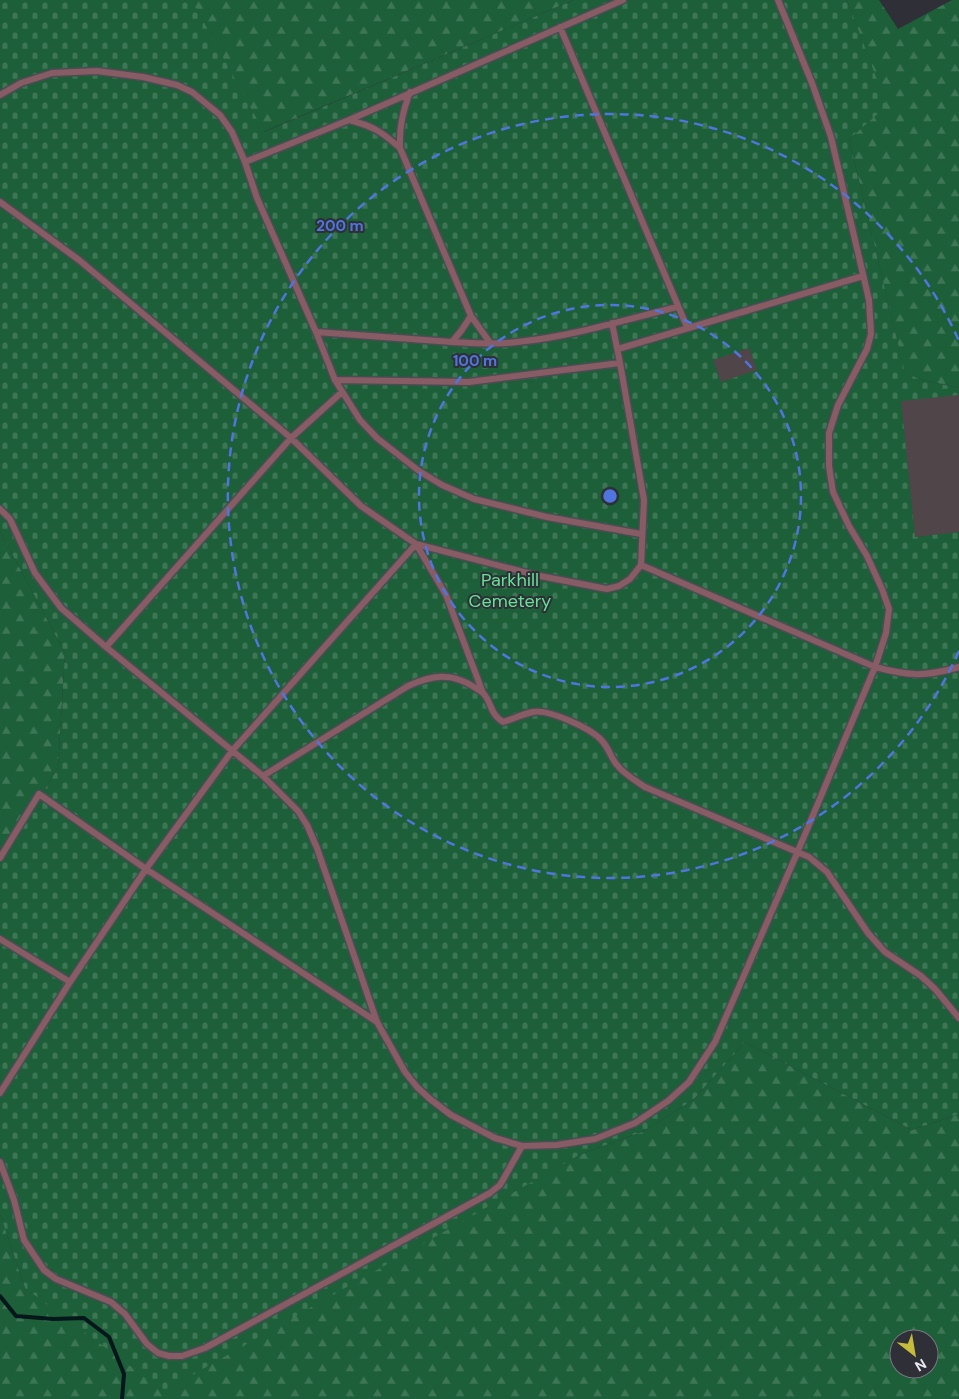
<svg xmlns="http://www.w3.org/2000/svg" width="959" height="1399" font-family="'DM Sans',sans-serif">
<defs>
<pattern id="forest-firs" width="22" height="20" patternUnits="userSpaceOnUse" patternTransform="scale(1.25)"><rect width="22" height="20" fill="#1c5f38"/><path d="M5 1l3.5 6h-7zM16 11l3.5 6h-7z" fill="#3d7655"/></pattern>
<pattern id="cemetery-stones" width="16" height="16" patternUnits="userSpaceOnUse" patternTransform="scale(1.25)"><rect width="16" height="16" fill="#1c5f38"/><path d="M2 7V4a2 2 0 0 1 4 0v3zM10 15v-3a2 2 0 0 1 4 0v3z" fill="#3d7655"/></pattern>
</defs>
<rect width="100%" height="100%" fill="#2e2f37"/>
<path fill="url(#forest-firs)" fill-rule="evenodd" d="M 184,0 L 574,0 L 263,132 L 196,9 Z
M 847,0 L 879,0 L 898,29 L 952,0 L 959,0 L 959,388 L 922,380 L 905,374 L 849,139 L 886,106 Z
M 0,531 L 65,653 L 58,768 L 0,862 Z
M 745,1042 L 912,1130 L 959,1114 L 959,1399 L 0,1399 L 0,1214 L 25,1288 L 579,1155 L 644,1131 L 693,1100 ZM 899,1339 L 929,1339 L 929,1369 L 899,1369 Z"/>
<path fill="url(#cemetery-stones)" d="M 0,0 L 184,0 L 196,8 L 264,132 L 574,0 L 847,0 L 887,106 L 849,139 L 905,373 L 922,380 L 959,388 L 959,1114 L 912,1130 L 745,1042 L 693,1100 L 644,1131 L 579,1155 L 164,1391 L 25,1288 L 0,1214 L 0,862 L 58,768 L 65,653 L 0,531 Z"/>
<g fill="none" stroke-linecap="round" stroke-linejoin="round">
<path stroke="#05171b" stroke-width="4" d="M 0,1296 L 16,1316 L 53,1319 L 84,1318 L 109,1337 L 124,1374 L 122,1399"/>
</g>
<path fill="#50464a" d="M 749,348 L 757,370 L 721,382 L 713,360 Z
M 959,395 L 959,532 L 915,537 L 901,401 Z"/>
<g fill="none" stroke-linecap="round" stroke-linejoin="round">
<g stroke="#4c4d54" stroke-width="9">
<path id="service" d="M 560,27 L 687,327
M 0,95 L 21,83 L 52,73 L 97,71 L 143,77 L 177,85 L 192,92 L 220,115 L 232,132 L 245,162 L 257,198 L 316,332 L 335,380 L 360,420 L 377,438 L 419,471 L 442,485 L 474,499 L 547,517 L 641,534
M 349,120 C 373,126 382,132 400,148
M 245,162 L 349,120 L 623,0
M 0,202 L 79,260 L 291,438 L 361,506 L 416,544 L 535,575 L 607,589 L 619,586 L 630,579 L 641,565 L 875,667 C 909,676 925,677 959,667
M 471,316 L 491,344
M 612,323 L 620,363 L 644,500 L 641,565
M 316,332 L 452,342 L 461,331 L 471,316 L 400,148 C 399,127 403,111 410,92
M 452,342 C 473,343 495,345 517,342 C 570,337 624,320 677,307
M 618,349 L 863,276
M 335,380 L 469,382 L 620,363
M 0,509 L 10,519 L 35,573 L 61,608 L 106,647 L 263,776 L 298,811 L 307,825 L 317,848 L 377,1022
M 106,647 L 291,438 L 342,392
M 263,776 L 408,686 C 432,675 451,672 474,687 C 477,689 481,691 484,694 C 492,704 490,714 503,722 C 513,719 523,714 533,712 C 549,709 593,729 603,742 C 609,749 611,758 617,765 C 625,775 635,780 645,787 L 809,857 L 827,872 L 868,933 L 885,952 L 921,976 L 935,989 L 959,1018
M 0,858 L 39,794 L 146,869 L 377,1022 L 405,1072 L 417,1087 L 430,1099 L 451,1115 L 495,1138 L 522,1146 L 557,1145 L 595,1139 L 635,1123 L 668,1101 L 689,1082 L 715,1042 L 798,851 L 875,667 L 886,633 L 889,609 L 882,589 L 867,556 L 849,526 L 833,492 L 829,466 L 829,433 L 838,405 L 867,349 L 871,334 L 869,300 L 831,137 L 812,83 L 778,0
M 0,939 L 70,982
M 0,1093 L 70,982 L 146,869 L 232,751 L 416,544 L 446,595 L 483,693
M 0,1162 L 14,1200 L 24,1240 L 44,1270 L 56,1279 L 111,1302 L 125,1314 L 147,1344 L 158,1353 L 169,1356 L 182,1356 L 205,1348 L 490,1193 L 500,1185 L 522,1146"/>
</g>
<use href="#service" stroke="#875c64" stroke-width="6"/>
</g>
<g fill="none" stroke="#5075de" stroke-width="2.5" stroke-dasharray="9 6">
<circle cx="610" cy="496" r="191"/>
<path d="M959 651A382 382 0 1 1 959 341"/>
</g>
<g text-anchor="middle" stroke-width="4" stroke-linejoin="round" paint-order="stroke">
<g font-size="18" fill="#65e496" stroke="#2e2f37">
<text x="510" y="586">Parkhill<tspan x="510" dy="21">Cemetery</tspan></text>
</g>
</g>
<circle cx="610" cy="496" r="8" fill="#5075de" stroke="#2e2f37" stroke-width="2.5"/>
<g font-size="15" text-anchor="middle" font-weight="bold" fill="#5075de" stroke="#2e2f37" stroke-width="4" stroke-linejoin="round" paint-order="stroke">
<text x="340" y="231">200 m</text>
<text x="475" y="366">100 m</text>
</g>
<g transform="translate(914 1354) rotate(149)"><circle r="24" fill="#2e2f37" stroke="#797981"/>
<path d="M0-4L9 19L0 12L-9 19Z" fill="#c7bb3c"/>
<text y="-8" font-size="14" font-weight="bold" text-anchor="middle" fill="#e9e9ef">N</text>
</g>
</svg>
